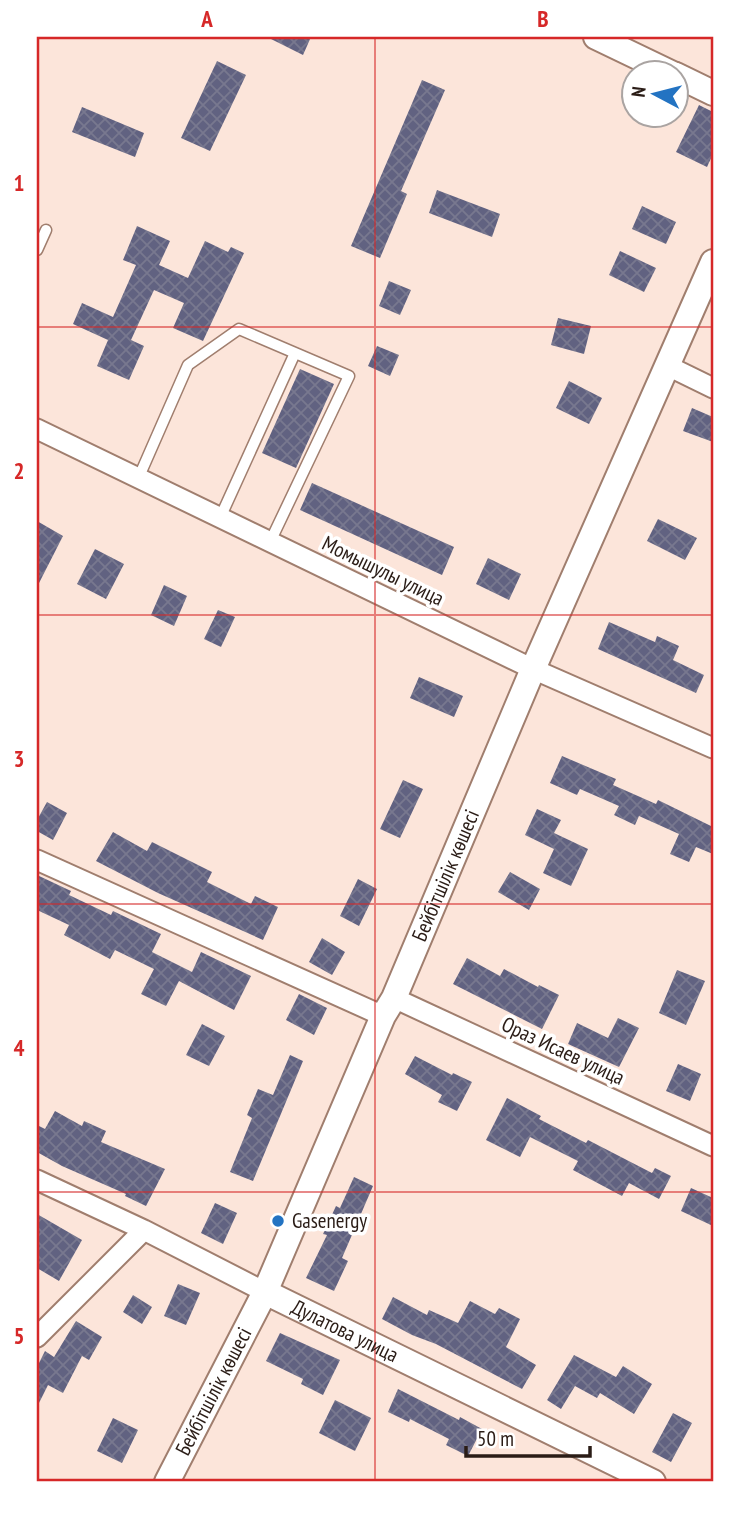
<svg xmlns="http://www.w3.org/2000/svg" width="750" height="1519" font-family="'PT Sans Narrow',sans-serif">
<defs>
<pattern id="building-cross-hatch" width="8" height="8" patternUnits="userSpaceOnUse" patternTransform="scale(1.75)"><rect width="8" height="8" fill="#616281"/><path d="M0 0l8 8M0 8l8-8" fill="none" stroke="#78788f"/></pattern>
</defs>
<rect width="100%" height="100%" fill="#fce5da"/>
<path fill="url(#building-cross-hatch)" d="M 267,37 L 311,37 L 303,55 Z
M 217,61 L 246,75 L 210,151 L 181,138 Z
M 422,80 L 445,90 L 401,191 L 407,194 L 380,258 L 351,246 Z
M 699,105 L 713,112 L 713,154 L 707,167 L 676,152 Z
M 82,107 L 144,133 L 135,157 L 72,132 Z
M 437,190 L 500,214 L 492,237 L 429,213 Z
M 642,206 L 676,222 L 666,244 L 632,229 Z
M 137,226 L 170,241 L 159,265 L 188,278 L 205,241 L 228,252 L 231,247 L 244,253 L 203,341 L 173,328 L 184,303 L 154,290 L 131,340 L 144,346 L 129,380 L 97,366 L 108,340 L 73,324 L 82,303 L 113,317 L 136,265 L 123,260 Z
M 620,251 L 656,268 L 644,292 L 609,275 Z
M 389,281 L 411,290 L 400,315 L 379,306 Z
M 558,318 L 591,326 L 584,354 L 551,345 Z
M 377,346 L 399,355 L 390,376 L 368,366 Z
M 300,369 L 334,384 L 296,468 L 262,453 Z
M 569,381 L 602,398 L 589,424 L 556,408 Z
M 692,408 L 713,417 L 713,442 L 683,431 Z
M 312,483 L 454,547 L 442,575 L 300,510 Z
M 658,519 L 697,538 L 685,560 L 647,541 Z
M 37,521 L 63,536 L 37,587 Z
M 95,549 L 124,564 L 106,599 L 77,584 Z
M 488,558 L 521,574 L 509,600 L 476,584 Z
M 164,585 L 187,596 L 174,626 L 151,615 Z
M 218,610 L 235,617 L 221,647 L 204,639 Z
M 609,622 L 655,642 L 657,636 L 679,646 L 673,660 L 704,675 L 696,693 L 598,649 Z
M 419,677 L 463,696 L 454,717 L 410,698 Z
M 562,756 L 616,779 L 613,785 L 656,804 L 658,800 L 713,827 L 713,854 L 696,847 L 689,862 L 670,854 L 679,834 L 639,816 L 635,825 L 614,815 L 619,806 L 580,789 L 577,795 L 550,783 Z
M 403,780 L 423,789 L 400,838 L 380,829 Z
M 47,802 L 67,813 L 53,840 L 37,831 L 37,820 Z
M 537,809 L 561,820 L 554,833 L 588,849 L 571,886 L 543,873 L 554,849 L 525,835 Z
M 113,832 L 147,851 L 152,842 L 212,872 L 207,882 L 251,904 L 255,896 L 278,907 L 263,940 L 158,893 L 96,861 Z
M 510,872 L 540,889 L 529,910 L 498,892 Z
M 37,875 L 71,891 L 69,895 L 111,915 L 113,911 L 161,934 L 152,952 L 192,972 L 201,952 L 251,976 L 234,1010 L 179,981 L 166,1006 L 141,994 L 154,969 L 115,950 L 110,959 L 64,935 L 69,925 L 37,910 Z
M 358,879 L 377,889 L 359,926 L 340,916 Z
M 322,938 L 345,952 L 332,975 L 309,962 Z
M 467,958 L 500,976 L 504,969 L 538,987 L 539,985 L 559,995 L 542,1029 L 453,984 Z
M 677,970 L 705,981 L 686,1025 L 659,1013 Z
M 299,994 L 327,1008 L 314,1035 L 286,1020 Z
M 618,1018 L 639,1028 L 619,1067 L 568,1044 L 577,1023 L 608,1038 Z
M 202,1024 L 225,1036 L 209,1066 L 186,1055 Z
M 290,1055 L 303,1061 L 253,1181 L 230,1172 L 252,1118 L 247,1115 L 258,1089 L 273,1095 Z
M 415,1056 L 452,1075 L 453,1073 L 472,1082 L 457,1111 L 438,1102 L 442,1095 L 405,1074 Z
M 678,1064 L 701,1074 L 690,1101 L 666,1091 Z
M 507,1098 L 541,1116 L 539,1119 L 586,1143 L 588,1140 L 652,1173 L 655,1168 L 671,1176 L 659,1199 L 629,1183 L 622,1196 L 573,1170 L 578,1161 L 530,1137 L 520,1157 L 486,1140 Z
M 55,1111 L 82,1126 L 84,1121 L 106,1131 L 101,1142 L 165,1169 L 146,1206 L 125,1196 L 126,1194 L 62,1166 L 37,1152 L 37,1125 L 45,1129 Z
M 354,1177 L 373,1186 L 342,1258 L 348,1261 L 334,1291 L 306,1278 L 327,1235 L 323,1234 L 336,1206 L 340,1208 Z
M 691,1188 L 713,1198 L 713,1226 L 681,1211 Z
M 215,1203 L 237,1213 L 223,1244 L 201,1233 Z
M 37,1214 L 82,1240 L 59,1281 L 37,1268 Z
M 178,1284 L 200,1293 L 186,1325 L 164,1316 Z
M 133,1295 L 152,1307 L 142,1324 L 123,1312 Z
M 393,1297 L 427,1315 L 429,1310 L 458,1323 L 470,1301 L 495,1314 L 499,1308 L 520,1319 L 506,1347 L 536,1365 L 522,1389 L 436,1344 L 412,1335 L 382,1319 Z
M 76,1321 L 102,1337 L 89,1360 L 82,1356 L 63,1393 L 48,1385 L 37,1407 L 37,1367 L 45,1351 L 54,1357 Z
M 280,1333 L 340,1360 L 323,1395 L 301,1384 L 303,1379 L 266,1361 Z
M 574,1355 L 616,1377 L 623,1366 L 652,1384 L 634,1414 L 600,1393 L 597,1398 L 575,1386 L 561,1409 L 547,1400 Z
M 398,1389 L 459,1420 L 460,1417 L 482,1429 L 468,1456 L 446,1445 L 449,1439 L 410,1419 L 409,1422 L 388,1412 Z
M 335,1400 L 371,1418 L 355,1451 L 319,1433 Z
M 673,1413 L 692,1423 L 671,1462 L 652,1452 Z
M 113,1418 L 138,1430 L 122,1463 L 97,1451 Z"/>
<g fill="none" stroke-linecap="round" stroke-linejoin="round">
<g stroke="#a07e6e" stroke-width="13">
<path id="service" d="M 37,250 L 46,230
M 138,479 L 188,365 L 239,329 L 349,376 L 270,542
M 220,518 L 295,353"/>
</g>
<g stroke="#a07e6e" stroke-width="23">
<path id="minor" d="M 668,366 L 713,388
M 37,429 L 533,669 L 713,748
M 37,860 L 383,1016
M 394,998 L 713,1146
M 37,1180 L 144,1230 L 265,1292
M 37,1337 L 144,1230"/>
</g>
<g stroke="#a07e6e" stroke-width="28">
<g id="tertiary">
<path d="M 596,37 L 673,74"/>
<path d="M 676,75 L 713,93"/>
<path id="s1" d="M 265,1292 L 653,1482"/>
<path id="s2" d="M 167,1482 L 265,1292 L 383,1016 L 394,998 L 533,669 L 713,262"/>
</g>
</g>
<use href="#service" stroke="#fff" stroke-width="10"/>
<use href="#minor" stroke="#fff" stroke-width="19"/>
<use href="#tertiary" stroke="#fff" stroke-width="24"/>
</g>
<path fill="none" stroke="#d62828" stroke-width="2" stroke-opacity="0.55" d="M 375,37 L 375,1482M 37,327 L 713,327M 37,615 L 713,615M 37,904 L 713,904M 37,1192 L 713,1192"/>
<circle fill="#2373c2" stroke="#fff" stroke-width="2.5" cx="278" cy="1221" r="7"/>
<g text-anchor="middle" stroke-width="7" stroke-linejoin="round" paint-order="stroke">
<g font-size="21" fill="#2a1c16" stroke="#fff">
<text transform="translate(383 571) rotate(26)" y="7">Момышулы улица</text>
<text dy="7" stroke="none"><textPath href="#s2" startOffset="668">Бейбітшілік көшесі</textPath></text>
<text transform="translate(563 1051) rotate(25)" y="7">Ораз Исаев улица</text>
<text dy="7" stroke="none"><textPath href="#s1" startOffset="89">Дулатова улица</textPath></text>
<text dy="7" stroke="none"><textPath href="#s2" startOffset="102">Бейбітшілік көшесі</textPath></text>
</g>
<g font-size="21" fill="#2a1c16" stroke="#fff" text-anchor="start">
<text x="292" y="1228">Gasenergy</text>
</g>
</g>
<rect width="750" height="1519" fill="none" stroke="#ffffff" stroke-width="77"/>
<g transform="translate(655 94) rotate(277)"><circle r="33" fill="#ffffff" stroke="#aaa4a2" stroke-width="2"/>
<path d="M0-5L12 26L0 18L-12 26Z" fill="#2373c2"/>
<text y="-10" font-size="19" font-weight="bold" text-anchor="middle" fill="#2a1c16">N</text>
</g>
<path d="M466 1446v10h124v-10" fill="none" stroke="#2a1c16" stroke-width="3.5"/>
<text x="477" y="1446" font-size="21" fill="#2a1c16" stroke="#ffffff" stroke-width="5" paint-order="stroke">50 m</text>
<rect x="38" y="38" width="674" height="1442" fill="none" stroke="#d62828" stroke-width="2.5"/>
<g font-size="23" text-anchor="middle" font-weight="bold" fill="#d62828">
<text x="207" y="27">A</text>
<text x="543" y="27">B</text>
<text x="19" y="191">1</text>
<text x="19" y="479">2</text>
<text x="19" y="767">3</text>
<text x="19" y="1056">4</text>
<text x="19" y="1344">5</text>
</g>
</svg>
